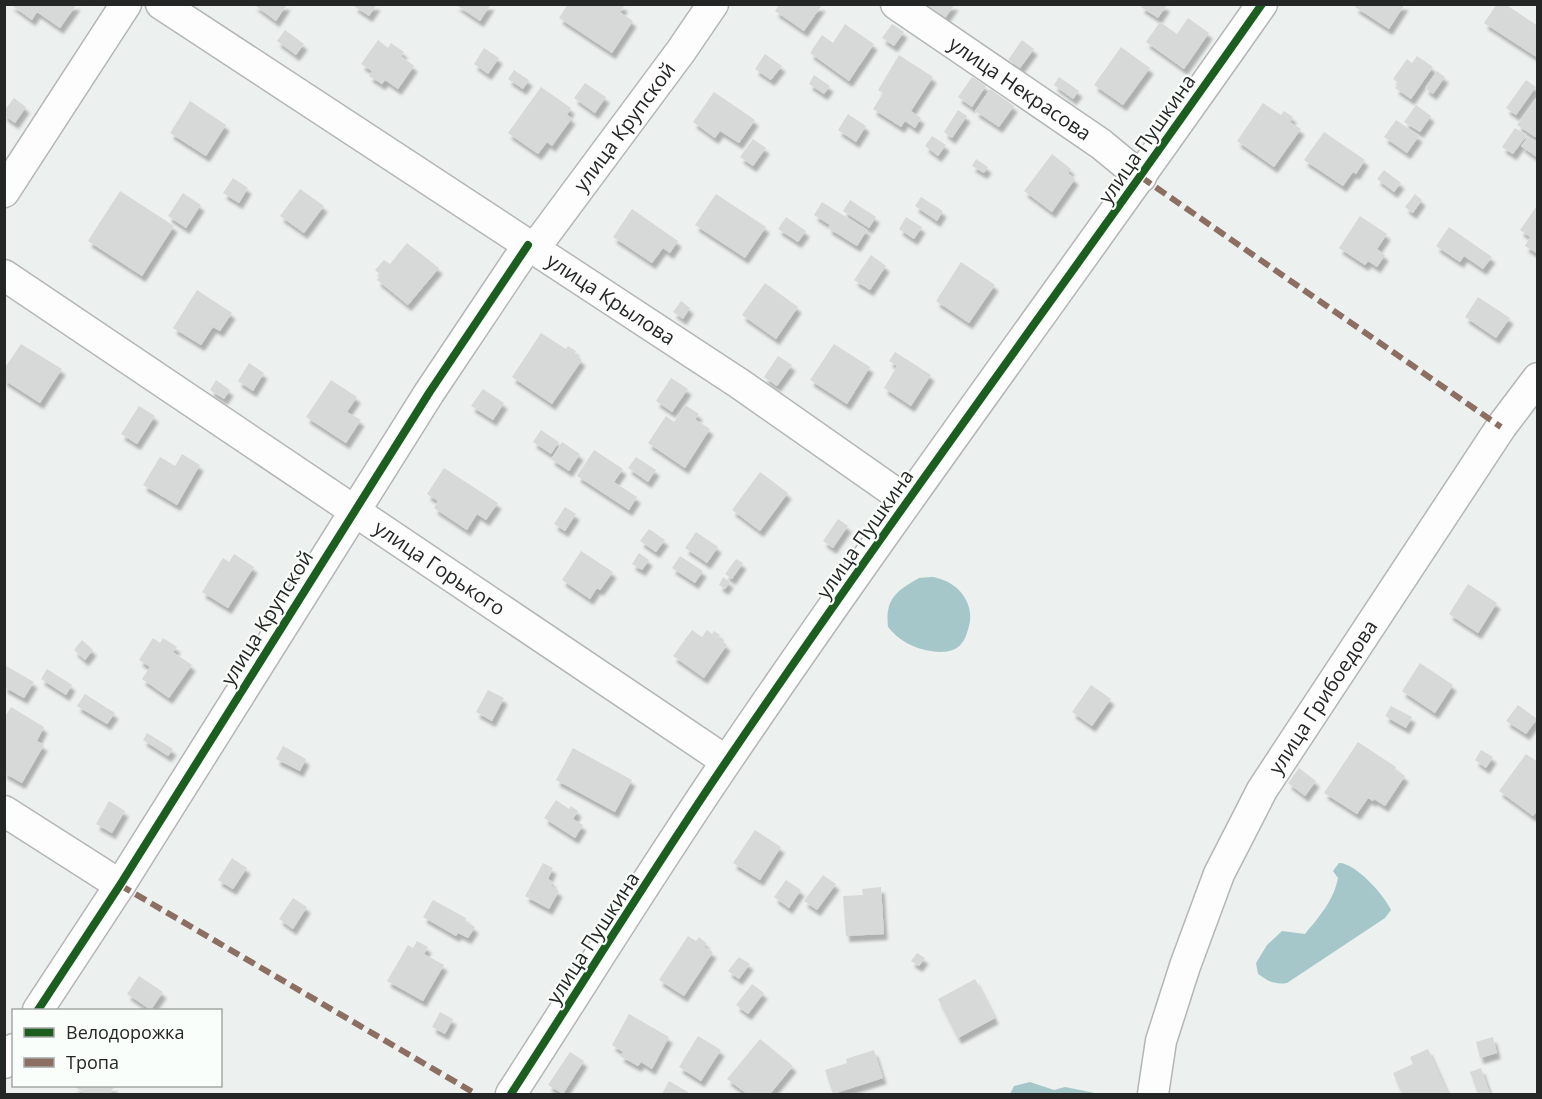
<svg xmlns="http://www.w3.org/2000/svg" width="1542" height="1099" font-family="'Open Sans',sans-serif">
<defs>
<filter id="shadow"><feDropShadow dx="3.5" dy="6" stdDeviation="1.5" flood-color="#0004"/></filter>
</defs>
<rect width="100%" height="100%" fill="#ecf0ee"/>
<path fill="#a6c7ca" d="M 919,578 C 924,578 932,576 937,578 C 959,583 975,604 969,626 C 967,633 965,642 958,647 C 946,657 918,650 905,642 C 898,638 893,633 888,627 C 885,599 896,591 919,578 Z
M 1339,863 C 1356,863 1384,895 1391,910 L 1385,918 L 1287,983 C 1274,985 1268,981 1258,974 L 1256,963 L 1267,945 L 1282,931 L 1305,934 C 1319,917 1334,900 1338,878 L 1333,871 Z
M 1030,1082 L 1054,1090 L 1065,1087 L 1100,1094 L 1010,1094 L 1014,1086 Z"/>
<path fill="#d6d9d7" filter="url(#shadow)" d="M 10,4 L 77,4 L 60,28 L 37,12 L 32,20 Z
M 253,4 L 287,4 L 276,21 Z
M 355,4 L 377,4 L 369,16 L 354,6 Z
M 455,4 L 491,4 L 480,21 Z
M 568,4 L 622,4 L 624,6 L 620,12 L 633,21 L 612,53 L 559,18 Z
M 931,4 L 955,4 L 943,21 L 927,10 Z
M 1142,4 L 1164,4 L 1166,6 L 1158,18 L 1141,7 Z
M 1357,4 L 1405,4 L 1389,29 L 1355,7 Z
M 1497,4 L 1505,4 L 1538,26 L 1538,58 L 1484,23 Z
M 779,5 L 822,5 L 804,31 L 775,11 Z
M 1188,18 L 1209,33 L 1184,69 L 1146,42 L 1160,22 L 1177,34 Z
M 845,24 L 874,44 L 849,81 L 810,53 L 822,35 L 833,43 Z
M 892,24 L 904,32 L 894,46 L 882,38 Z
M 285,30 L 304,44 L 296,55 L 277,41 Z
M 378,40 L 388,48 L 391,43 L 404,52 L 401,56 L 414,66 L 398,89 L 385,80 L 382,84 L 369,76 L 372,71 L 361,64 Z
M 1022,40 L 1034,49 L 1020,68 L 1008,60 Z
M 1121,47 L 1150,68 L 1123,105 L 1094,85 Z
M 484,48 L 499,58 L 488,74 L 474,64 Z
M 765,54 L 782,66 L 771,80 L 755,69 Z
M 899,55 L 933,77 L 911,111 L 921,118 L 915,128 L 905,121 L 901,127 L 873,109 L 883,93 L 878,90 Z
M 1417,56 L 1433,67 L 1411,99 L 1395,88 L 1399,83 L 1393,79 L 1407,59 L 1412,63 Z
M 514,70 L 529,80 L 523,89 L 508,79 Z
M 1437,71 L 1445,77 L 1433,94 L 1425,88 Z
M 814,75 L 830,86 L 824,94 L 809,84 Z
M 972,77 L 986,86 L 972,107 L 958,97 Z
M 1059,77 L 1079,91 L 1073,99 L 1054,85 Z
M 1526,80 L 1536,87 L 1516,115 L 1506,108 Z
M 585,83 L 606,97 L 595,113 L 574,98 Z
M 541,87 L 571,108 L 567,115 L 572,118 L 552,146 L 547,142 L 538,154 L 508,133 Z
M 990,89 L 1014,106 L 999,127 L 975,111 Z
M 714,92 L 755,120 L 739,143 L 720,131 L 715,138 L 693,122 Z
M 1538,97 L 1538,134 L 1535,137 L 1517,125 Z
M 14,98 L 26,107 L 15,123 L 4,115 L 4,111 Z
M 190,101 L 226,125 L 206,156 L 170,133 Z
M 1263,103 L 1281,115 L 1284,111 L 1293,117 L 1290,122 L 1301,129 L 1274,167 L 1237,141 Z
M 1416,105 L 1431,116 L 1420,132 L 1404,122 Z
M 958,110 L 967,116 L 952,138 L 944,132 Z
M 848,114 L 866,126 L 856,142 L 838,130 Z
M 1396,120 L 1419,136 L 1407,153 L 1384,137 Z
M 1515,128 L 1527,135 L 1513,154 L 1502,147 Z
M 1324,132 L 1365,160 L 1356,174 L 1353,172 L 1343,186 L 1304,160 Z
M 932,136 L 946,145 L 938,156 L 925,146 Z
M 1528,137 L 1538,143 L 1538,158 L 1521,146 Z
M 753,139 L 766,148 L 753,166 L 740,157 Z
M 1052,154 L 1071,169 L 1068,173 L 1075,179 L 1052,212 L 1024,191 Z
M 976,159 L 988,167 L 984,173 L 972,166 Z
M 1384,170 L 1401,183 L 1394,192 L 1377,179 Z
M 233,178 L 248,188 L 239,203 L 223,193 Z
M 300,189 L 324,206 L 304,233 L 280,216 Z
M 120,191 L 174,226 L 142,276 L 88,241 Z
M 183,193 L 201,205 L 186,228 L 168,216 Z
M 716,194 L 766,227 L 745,258 L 695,225 Z
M 1415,194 L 1422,200 L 1413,213 L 1405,207 Z
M 921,197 L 943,211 L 937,221 L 915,206 Z
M 850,200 L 876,217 L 869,228 L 843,211 Z
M 822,202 L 867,230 L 857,246 L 828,228 L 830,225 L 814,215 Z
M 1536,207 L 1538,208 L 1538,254 L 1525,246 L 1530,237 L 1520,230 Z
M 632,209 L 678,241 L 670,253 L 663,248 L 652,263 L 613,237 Z
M 1360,216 L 1387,234 L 1377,249 L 1385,255 L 1377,267 L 1368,261 L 1365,265 L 1339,248 Z
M 786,217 L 806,231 L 798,242 L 778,229 Z
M 906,217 L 922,227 L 914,239 L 899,229 Z
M 1449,227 L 1492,257 L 1483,269 L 1464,256 L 1460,262 L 1436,246 Z
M 407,243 L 439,268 L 408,305 L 377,280 L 381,275 L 375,270 L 384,260 L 390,264 Z
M 871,255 L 886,266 L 870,290 L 854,280 Z
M 961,262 L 995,285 L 969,323 L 936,301 Z
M 765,283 L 798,307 L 776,339 L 742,315 Z
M 197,290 L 232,313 L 220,331 L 213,327 L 201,345 L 173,328 Z
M 1478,297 L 1510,318 L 1496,338 L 1465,317 Z
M 681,301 L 690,308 L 683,319 L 673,312 Z
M 541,333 L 566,349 L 568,346 L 576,351 L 574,354 L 582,360 L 552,404 L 512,377 Z
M 21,344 L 62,369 L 40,403 L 4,380 L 4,369 Z
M 834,344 L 870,367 L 847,404 L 810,380 Z
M 895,352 L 931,375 L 911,406 L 884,388 L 897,366 L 889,361 Z
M 778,356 L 792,365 L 777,386 L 764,377 Z
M 249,363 L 264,373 L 253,391 L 238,381 Z
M 671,378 L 688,389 L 672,412 L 656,401 Z
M 216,380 L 230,390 L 224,399 L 210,390 Z
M 331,380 L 357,397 L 347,412 L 361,420 L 346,443 L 306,417 Z
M 483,389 L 504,403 L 493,420 L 471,406 Z
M 685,405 L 699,414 L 695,419 L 710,429 L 685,468 L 648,443 L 666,416 L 674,422 Z
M 139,406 L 155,416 L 137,444 L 121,434 Z
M 541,430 L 559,442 L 551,454 L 533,442 Z
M 562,442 L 580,454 L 569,471 L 551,459 Z
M 594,450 L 623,469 L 614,482 L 637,497 L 629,510 L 577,476 Z
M 182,454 L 200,465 L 177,505 L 143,485 L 160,457 L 175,466 Z
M 636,457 L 656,470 L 648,482 L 628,468 Z
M 444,468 L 498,503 L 486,520 L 477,514 L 467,530 L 434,508 L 438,501 L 427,494 Z
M 760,472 L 788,493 L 760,531 L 732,510 Z
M 565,507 L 576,514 L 565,531 L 554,524 Z
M 838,519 L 848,526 L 833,548 L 823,541 Z
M 649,529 L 665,540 L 656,552 L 640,541 Z
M 696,532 L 718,547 L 707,563 L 685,548 Z
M 581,551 L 613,572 L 600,590 L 597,588 L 590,599 L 562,580 Z
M 639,553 L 649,560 L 642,570 L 632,564 Z
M 234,554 L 254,567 L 228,608 L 202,592 L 223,558 L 229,562 Z
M 680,556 L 703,571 L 695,583 L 672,568 Z
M 736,559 L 743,563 L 732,579 L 725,574 Z
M 723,577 L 730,582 L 725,589 L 719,585 Z
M 1468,584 L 1497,603 L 1478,633 L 1449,614 Z
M 692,630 L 702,637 L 707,630 L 712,634 L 714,631 L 720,635 L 718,638 L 727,645 L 704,678 L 673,656 Z
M 153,638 L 160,643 L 163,638 L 177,647 L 173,652 L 192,665 L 169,698 L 142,679 L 150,667 L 139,660 Z
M 82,640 L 93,650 L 85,660 L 74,650 Z
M 1420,663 L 1453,685 L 1435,713 L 1402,691 Z
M 6,666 L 34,682 L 24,698 L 4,687 Z
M 47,669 L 72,685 L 66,695 L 41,679 Z
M 1091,685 L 1111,699 L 1092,726 L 1072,712 Z
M 488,690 L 504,698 L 492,721 L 476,712 Z
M 85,694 L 115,713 L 107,724 L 77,706 Z
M 1518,705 L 1537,719 L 1526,734 L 1506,721 Z
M 1391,706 L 1412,717 L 1406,728 L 1385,716 Z
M 11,707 L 44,727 L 37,741 L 44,745 L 22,783 L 4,773 L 4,718 Z
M 147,733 L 173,749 L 168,756 L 143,740 Z
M 1358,742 L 1396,767 L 1395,769 L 1405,776 L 1385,806 L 1374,799 L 1373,801 L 1368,798 L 1357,814 L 1324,793 Z
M 283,746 L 306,759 L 300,771 L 276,759 Z
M 573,748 L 632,780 L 615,812 L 556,780 Z
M 1481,750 L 1493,757 L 1486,768 L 1475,760 Z
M 1526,754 L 1538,762 L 1538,810 L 1533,816 L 1499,791 Z
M 1299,768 L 1316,781 L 1305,796 L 1288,783 Z
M 556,800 L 569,809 L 571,806 L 578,811 L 573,819 L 583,825 L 575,838 L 544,818 Z
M 109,801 L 125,811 L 112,833 L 96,824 Z
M 755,830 L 781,847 L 760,880 L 733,863 Z
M 232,858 L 247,868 L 233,889 L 218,880 Z
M 543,863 L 553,868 L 548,879 L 553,882 L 551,886 L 559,891 L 549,909 L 525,896 Z
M 823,875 L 836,884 L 817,910 L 804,901 Z
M 786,880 L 801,890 L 789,908 L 774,897 Z
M 881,887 L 884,934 L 846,936 L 843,896 L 863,895 L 862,889 Z
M 293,898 L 307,907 L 293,929 L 279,919 Z
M 433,900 L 466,918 L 465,921 L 475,927 L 468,938 L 458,933 L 456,936 L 423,917 Z
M 688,936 L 696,941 L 699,937 L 706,943 L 704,947 L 713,952 L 684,996 L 659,980 Z
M 417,941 L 428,947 L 424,954 L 444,965 L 423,1001 L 387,981 L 408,945 L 413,948 Z
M 917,953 L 925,958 L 919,966 L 911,961 Z
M 739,957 L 750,964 L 739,979 L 728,971 Z
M 139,976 L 163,992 L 151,1010 L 127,994 Z
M 975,979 L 995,1018 L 958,1038 L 938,999 Z
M 752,984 L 764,993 L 748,1014 L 736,1005 Z
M 440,1012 L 453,1019 L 445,1034 L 432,1027 Z
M 629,1014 L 669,1037 L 652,1069 L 641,1062 L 638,1066 L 620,1056 L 623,1052 L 612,1045 Z
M 698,1036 L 721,1050 L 701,1081 L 679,1067 Z
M 1493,1037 L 1497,1053 L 1480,1058 L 1476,1042 Z
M 760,1039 L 793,1066 L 770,1094 L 747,1094 L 727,1079 Z
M 1428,1049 L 1448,1094 L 1402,1094 L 1393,1073 L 1413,1064 L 1410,1057 Z
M 874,1050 L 883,1078 L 833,1094 L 825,1070 L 847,1063 L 846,1059 Z
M 570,1052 L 584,1061 L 563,1094 L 548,1085 Z
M 1481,1068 L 1490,1094 L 1478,1094 L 1470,1072 Z
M 669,1081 L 688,1092 L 687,1094 L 662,1094 Z
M 73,1086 L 115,1086 L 109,1094 L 87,1094 Z"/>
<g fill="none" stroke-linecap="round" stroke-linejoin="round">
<g stroke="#b4b6b5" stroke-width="33">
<g id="street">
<path id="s1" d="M 161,4 L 740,384 L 907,501"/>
<path id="s2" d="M 896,4 L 1101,144 L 1141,177"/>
<path d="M 4,192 L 126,4"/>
<path id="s3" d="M 534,249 L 681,51 L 713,4"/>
<path id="s4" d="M 4,275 L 726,761"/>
<path d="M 4,811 L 120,885"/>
<path d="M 38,1010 L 120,885 L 429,393 L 528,245"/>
<path d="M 4,1063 L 14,1049"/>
<path d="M 511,1094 C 583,983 653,869 728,759 C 901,504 1085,257 1262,4"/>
<path id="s5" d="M 1153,1094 L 1161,1041 L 1185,966 L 1219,874 L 1262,790 L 1501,427 L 1538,378"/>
</g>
</g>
<use href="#street" stroke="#fcfdfc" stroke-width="30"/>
<path stroke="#8d6e63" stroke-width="6" stroke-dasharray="12 6" stroke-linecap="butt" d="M 1141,177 L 1501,427
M 120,885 L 476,1094"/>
<g stroke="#f9fefb" stroke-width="11">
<path id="cycleway" d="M 38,1010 L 120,885 L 429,393 L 528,245
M 511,1094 C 583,983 653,869 728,759 C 901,504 1085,257 1262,4"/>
</g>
<use href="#cycleway" stroke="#1b5e20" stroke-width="8"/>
</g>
<g text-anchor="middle" stroke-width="4.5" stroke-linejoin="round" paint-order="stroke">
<g font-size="20" fill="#242625" stroke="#f9fefb">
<text dy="7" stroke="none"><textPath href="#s2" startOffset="150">улица Некрасова</textPath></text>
<text dy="7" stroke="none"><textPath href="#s3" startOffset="152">улица Крупской</textPath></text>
<text transform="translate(1147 139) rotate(-55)" y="7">улица Пушкина</text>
<text dy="7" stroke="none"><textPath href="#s1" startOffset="538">улица Крылова</textPath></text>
<text transform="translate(865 534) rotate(-55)" y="7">улица Пушкина</text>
<text dy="7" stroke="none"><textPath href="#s4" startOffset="525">улица Горького</textPath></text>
<text transform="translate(267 618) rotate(-58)" y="7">улица Крупской</text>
<text dy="7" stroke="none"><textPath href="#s5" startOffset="436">улица Грибоедова</textPath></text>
<text transform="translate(593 938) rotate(-57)" y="7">улица Пушкина</text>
</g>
</g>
<rect width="1542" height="1099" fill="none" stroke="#242625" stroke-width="12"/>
<rect x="12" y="1009" width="210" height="78" fill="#f9fefb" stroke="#a4a8a5" stroke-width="1.5"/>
<rect x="24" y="1028" width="30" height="9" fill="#1b5e20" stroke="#a4a8a5" stroke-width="1.5"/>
<text x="66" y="1039" font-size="18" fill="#242625">Велодорожка</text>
<rect x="24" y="1058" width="30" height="9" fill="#8d6e63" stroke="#a4a8a5" stroke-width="1.5"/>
<text x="66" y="1069" font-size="18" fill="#242625">Тропа</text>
</svg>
